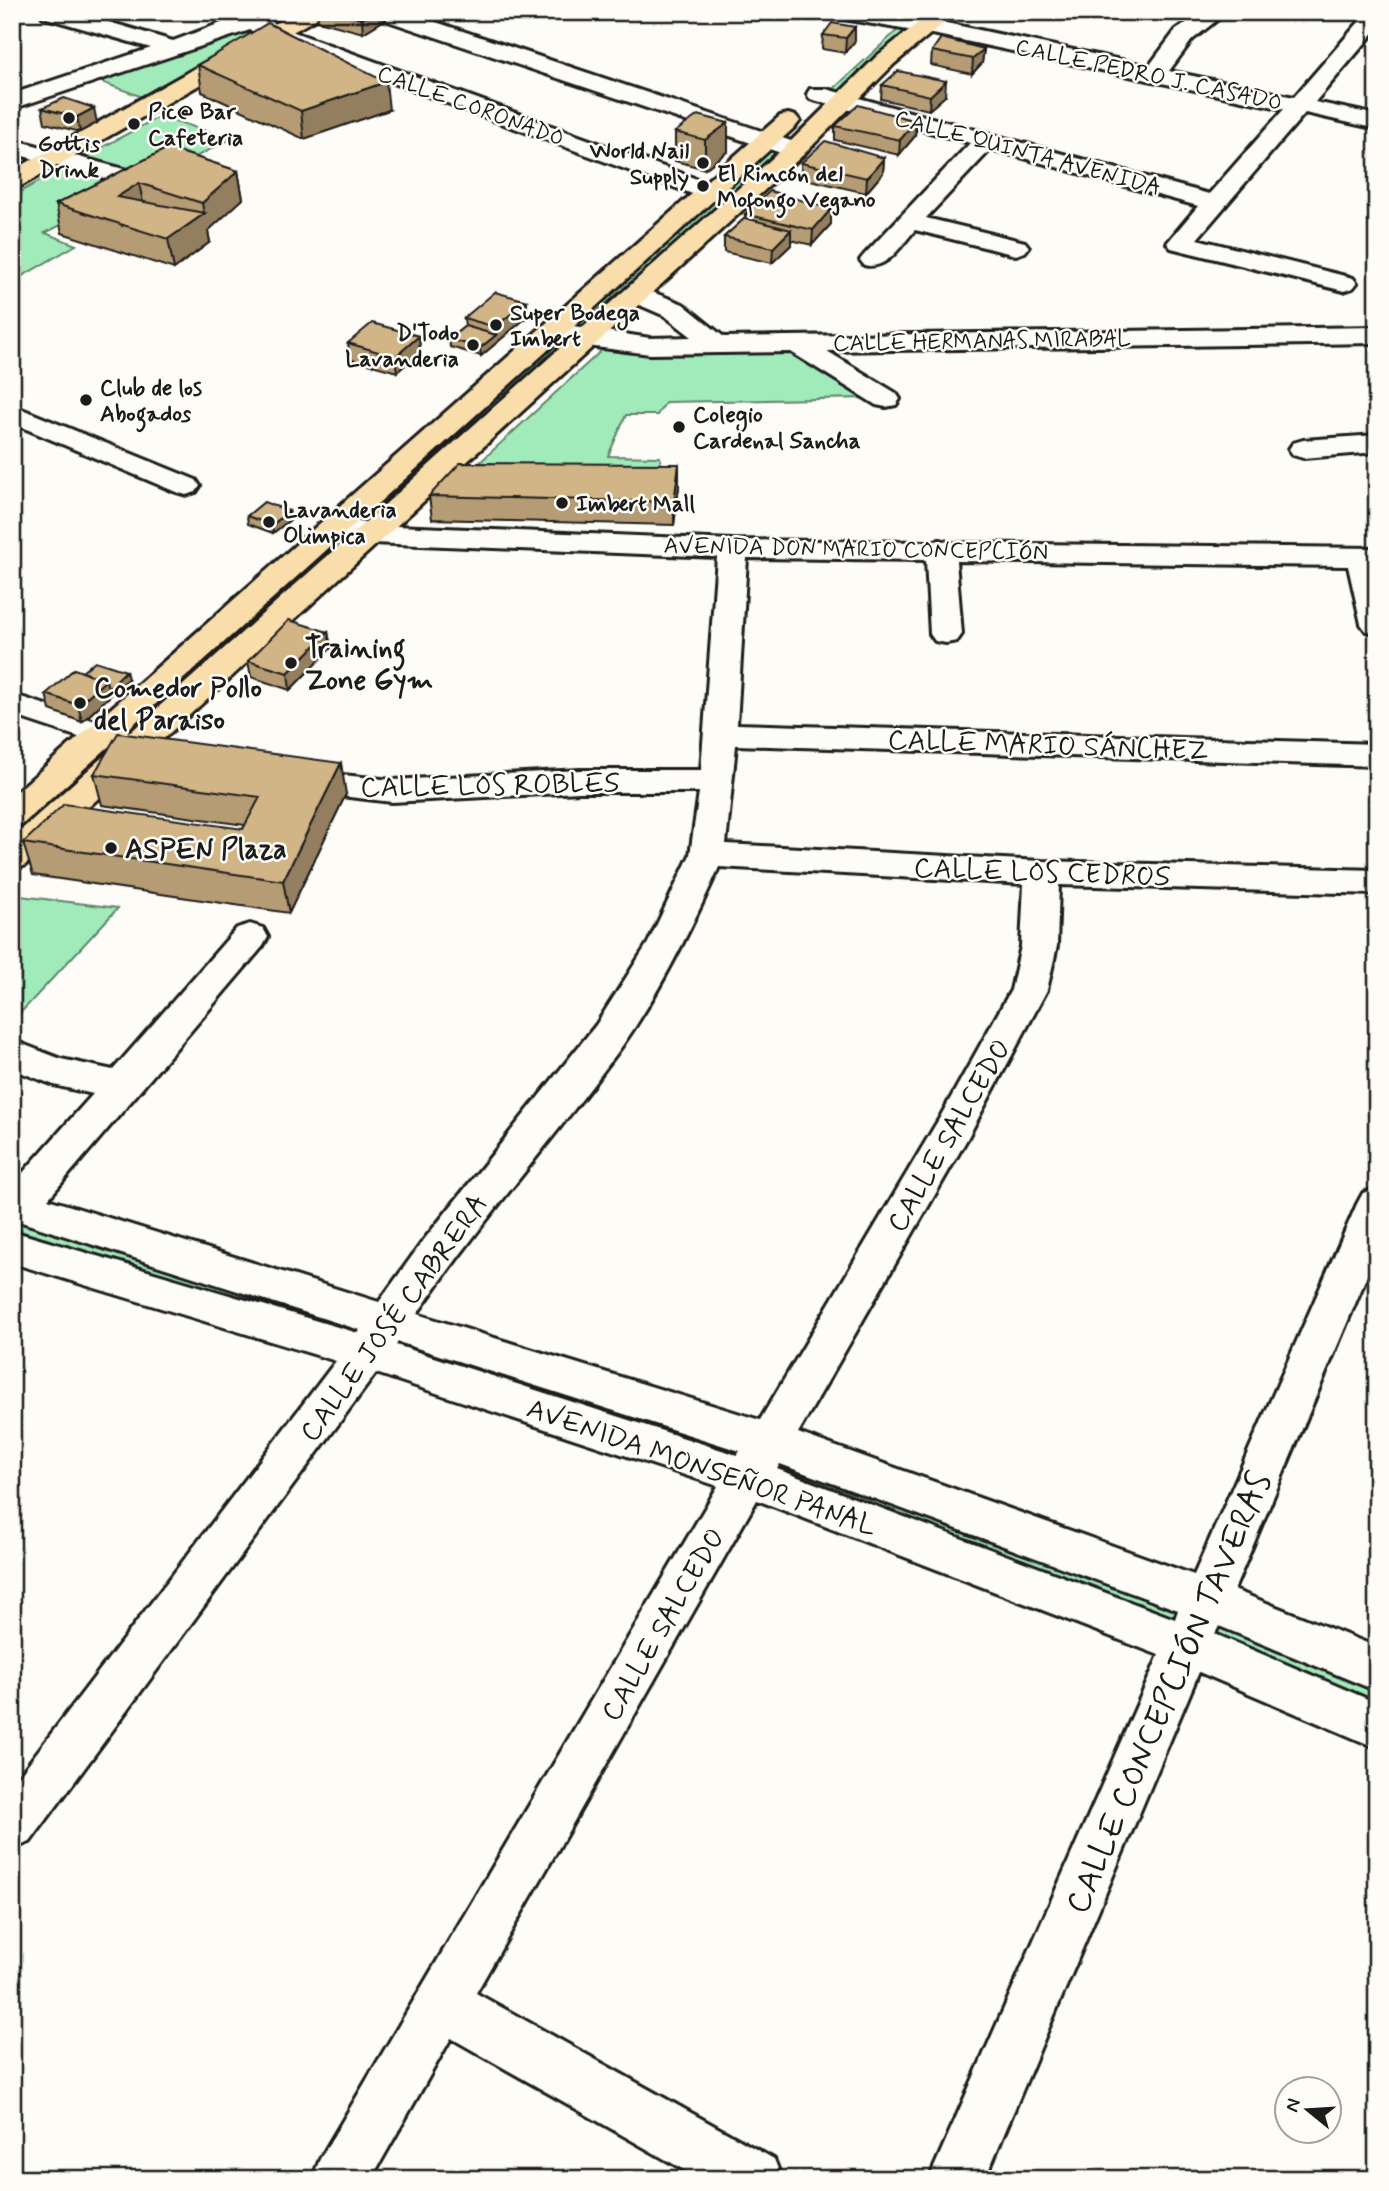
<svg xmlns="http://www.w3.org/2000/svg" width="1389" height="2191" font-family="Mynerve,sans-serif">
<rect width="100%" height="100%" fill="#fdfcf7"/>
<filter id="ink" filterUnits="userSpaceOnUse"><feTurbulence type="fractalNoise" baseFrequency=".0143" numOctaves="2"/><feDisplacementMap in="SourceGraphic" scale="14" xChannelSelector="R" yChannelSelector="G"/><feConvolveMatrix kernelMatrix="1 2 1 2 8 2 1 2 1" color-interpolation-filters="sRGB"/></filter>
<g filter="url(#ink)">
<path fill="#a1ebba" stroke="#5e846b" stroke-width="2" d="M 903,25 L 917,28 L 841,97 L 829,93 Z
M 250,29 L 259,34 L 145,98 L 96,80 Z
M 160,116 L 231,139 L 45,233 L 76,245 L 12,282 L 12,196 Z
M 770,147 L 789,151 L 583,333 L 566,330 Z
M 556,337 L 575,342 L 369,527 L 351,522 Z
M 788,349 L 867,398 L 666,402 L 657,415 L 626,415 L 608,456 L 660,457 L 662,479 L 465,476 L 602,350 Z
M 339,533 L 359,539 L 136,738 L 122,730 Z
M 12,895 L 118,908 L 12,1022 Z
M 12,1210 L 374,1322 L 356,1342 L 12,1235 Z
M 775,1451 L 1193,1603 L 1182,1632 L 759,1475 Z
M 1219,1617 L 1377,1683 L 1377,1713 L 1216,1640 Z"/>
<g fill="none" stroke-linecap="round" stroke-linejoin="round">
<g stroke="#1c1c1c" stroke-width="6">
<path id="minor" d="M 40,12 L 75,12 L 173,41 L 237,17 L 259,12 L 277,12 L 280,16 L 272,22 L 283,28 L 716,186 L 719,191 L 716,196 L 707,198 L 698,196 L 250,30 L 12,109 L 12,94 L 151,48 L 43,17 Z
M 373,12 L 406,12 L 803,145 L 807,150 L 803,155 L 787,155 L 376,17 Z
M 827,12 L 880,12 L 937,21 L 1149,66 L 1176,30 L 1202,12 L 1227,12 L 1192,40 L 1169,71 L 1294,97 L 1366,14 L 1377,13 L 1377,29 L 1315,102 L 1377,115 L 1377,129 L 1305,113 L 1197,239 L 1353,278 L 1357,283 L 1353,288 L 1344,291 L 1171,248 L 1167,243 L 1198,206 L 991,149 L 926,218 L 1025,242 L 1029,247 L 1025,252 L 1016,255 L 915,230 C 901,245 887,271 864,265 L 860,260 L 864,255 L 970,143 L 810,99 L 807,94 L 810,89 L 826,89 L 1209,194 L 1284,109 L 937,35 L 838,18 L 830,17 Z
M 12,139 L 161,179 L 164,184 L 161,189 L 152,191 L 12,153 Z
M 637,286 L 683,304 L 724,337 L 1377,327 L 1377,343 L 827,351 L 896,393 L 900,399 L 896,405 L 886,407 L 876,405 L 791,352 L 650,354 L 587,346 L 545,337 L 541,331 L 545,325 L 554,323 L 650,338 L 692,337 L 665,316 L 628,300 L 624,294 L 628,288 Z
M 12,405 L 196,480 L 200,486 L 196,492 L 186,495 L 176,492 L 12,423 Z
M 1377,435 L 1377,452 L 1303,458 L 1293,455 L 1289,449 L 1293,443 L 1303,440 Z
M 336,516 L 371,525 L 733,540 L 930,542 L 940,540 L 951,543 L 1377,548 L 1377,633 L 1366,631 L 1361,624 L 1348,566 L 956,561 L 962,634 L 957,641 L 946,643 L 935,641 L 930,634 L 926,560 L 747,558 L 737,724 L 1377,744 L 1377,766 L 736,745 L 726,844 L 1042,861 L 1377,870 L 1377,894 L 1059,885 L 1057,946 L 1047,990 L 967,1139 L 798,1433 L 1194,1575 L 1357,1204 L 1363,1193 L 1377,1188 L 1377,1252 L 1234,1590 L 1377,1647 L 1377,1691 L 1219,1626 L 1215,1634 L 1377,1703 L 1377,1748 L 1199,1672 L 985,2179 L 929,2179 L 1159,1655 L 757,1500 L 476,1993 L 774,2159 L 782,2179 L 700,2179 L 451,2038 L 371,2179 L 312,2179 L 320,2159 L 718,1486 L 376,1373 L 30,1842 L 12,1849 L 12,1785 L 336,1361 L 12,1263 L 12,1231 L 358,1333 L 360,1330 L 12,1219 L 12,1185 L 93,1094 L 54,1085 L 12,1069 L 12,1040 L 61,1059 L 113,1070 L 237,928 L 250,924 L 263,928 L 268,937 L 263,946 L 48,1199 L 379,1302 L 423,1241 L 596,1025 L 648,943 L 690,855 L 699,792 L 580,792 L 392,802 L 281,789 L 276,781 L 281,773 L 293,770 L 392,780 L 580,770 L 701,770 L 717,557 L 371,543 L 326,531 L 321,525 L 326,519 ZM 719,867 L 1024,884 L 1021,946 L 1011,990 L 939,1119 L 760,1420 L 417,1314 C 481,1221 556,1137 622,1046 C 661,990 691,929 719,867 ZM 398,1342 L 740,1451 L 737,1455 L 396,1345 ZM 780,1464 L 1178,1610 L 1175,1619 L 777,1469 Z
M 12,694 L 148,738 L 153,745 L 148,752 L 136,756 L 12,715 Z"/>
</g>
<g stroke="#1c1c1c" stroke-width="6">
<path id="major" d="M 295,12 L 322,12 L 319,17 L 21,186 L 12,188 L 12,171 Z
M 932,12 L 957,12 L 894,64 L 803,155 L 24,866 L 12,870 L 12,838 L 787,145 L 878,55 Z
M 788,114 L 796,116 L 800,121 L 796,126 L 24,823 L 12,826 L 12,796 L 780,116 Z"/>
</g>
<use href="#minor" fill="#fdfcf7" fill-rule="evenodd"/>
<use href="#major" fill="#f9deab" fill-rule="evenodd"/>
</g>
<path fill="#b59c74" stroke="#1c1c1c" stroke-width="2" d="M 317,12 L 385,12 L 386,19 L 363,33 L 318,21 Z
M 855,27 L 855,41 L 845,53 L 822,49 L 823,35 Z
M 984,49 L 982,63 L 972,74 L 931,65 L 932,51 Z
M 198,65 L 389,110 L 304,139 L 202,92 Z
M 882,85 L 945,96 L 929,110 L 881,99 Z
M 42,108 L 97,123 L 80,132 L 45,123 Z
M 916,121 L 915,136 L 899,155 L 835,140 L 835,126 Z
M 728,123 L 728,151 L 705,169 L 675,161 L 675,132 Z
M 168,148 L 238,171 L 243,199 L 208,231 L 210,242 L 174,269 L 62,233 L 56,204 Z
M 884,158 L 883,173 L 866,193 L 801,178 L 801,163 Z
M 831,209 L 831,224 L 812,245 L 791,240 L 791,245 L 772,263 L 724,252 L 724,237 L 745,218 L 745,214 Z
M 527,317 L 481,356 L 450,347 L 449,339 L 465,326 L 464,318 Z
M 419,336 L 420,352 L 397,372 L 350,359 L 348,343 Z
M 679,464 L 679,487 L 674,525 L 432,519 L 429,496 Z
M 289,511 L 291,519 L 273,533 L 248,524 L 247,516 Z
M 328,632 L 331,648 L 290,690 L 251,677 L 248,661 Z
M 82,672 L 128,679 L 82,722 L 50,710 L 46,694 Z
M 94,774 L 346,794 L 289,913 L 33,875 L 23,843 L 243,829 L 245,825 L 102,805 Z"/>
<path fill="#937f5e" stroke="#1c1c1c" stroke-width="2" d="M 373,12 L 385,12 L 386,19 L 363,33 L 362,19 Z
M 855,27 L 855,41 L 845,53 L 846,38 Z
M 984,49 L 982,63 L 972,74 L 973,59 Z
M 946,81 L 945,96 L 929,110 L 930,96 Z
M 386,82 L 389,110 L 304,139 L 301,111 Z
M 94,108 L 97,123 L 80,132 L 77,117 Z
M 916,121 L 915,136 L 899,155 L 900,140 Z
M 728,123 L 728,151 L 705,169 L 705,140 Z
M 884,158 L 883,173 L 866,193 L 867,178 Z
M 238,171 L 243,199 L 208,231 L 210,242 L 174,269 L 168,239 L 204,214 L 202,203 Z
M 139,183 L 145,212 L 122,226 L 117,197 Z
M 831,209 L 831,224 L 812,245 L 813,230 Z
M 791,230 L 791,245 L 772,263 L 773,248 Z
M 527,301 L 527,317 L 481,356 L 480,348 L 496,335 L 495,327 Z
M 419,336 L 420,352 L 397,372 L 395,357 Z
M 679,464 L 679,487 L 674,525 L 674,502 Z
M 289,511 L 291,519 L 273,533 L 272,525 Z
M 328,632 L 331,648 L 290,690 L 288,673 Z
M 126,671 L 128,679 L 82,722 L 78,705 L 106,680 Z
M 341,763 L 346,794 L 289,913 L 283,881 Z"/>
<path fill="#d2b587" stroke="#1c1c1c" stroke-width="2" d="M 336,12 L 373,12 L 362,19 Z
M 268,23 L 386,82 L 301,111 L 198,65 Z
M 832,23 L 855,27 L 846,38 L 823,35 Z
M 941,38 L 984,49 L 973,59 L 932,51 Z
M 898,71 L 946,81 L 930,96 L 882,85 Z
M 64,98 L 94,108 L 77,117 L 42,108 Z
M 858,105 L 916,121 L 900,140 L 835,126 Z
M 698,115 L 728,123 L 705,140 L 675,132 Z
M 825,141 L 884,158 L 867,178 L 801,163 Z
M 168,148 L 238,171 L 202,203 L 139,183 L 117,197 L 205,213 L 168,239 L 56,204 Z
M 770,191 L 831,209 L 813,230 L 745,214 Z
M 745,218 L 791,230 L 773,248 L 724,237 Z
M 495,292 L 527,301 L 495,327 L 464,318 Z
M 372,323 L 419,336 L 395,357 L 348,343 Z
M 465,326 L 496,335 L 480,348 L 449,339 Z
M 460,463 L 679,464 L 674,502 L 429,496 Z
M 264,502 L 289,511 L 272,525 L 247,516 Z
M 289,620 L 328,632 L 288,673 L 248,661 Z
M 95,661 L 126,671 L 108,688 L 106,680 L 82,672 Z
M 74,669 L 106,680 L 78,705 L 46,694 Z
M 118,733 L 341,763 L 283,881 L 23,843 L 64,804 L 243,829 L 260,797 L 94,774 Z"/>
</g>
<g fill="#1c1c1c" stroke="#fdfcf7" stroke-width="2.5">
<circle cx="69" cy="118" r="7"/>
<circle cx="134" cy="124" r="7"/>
<circle cx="703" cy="163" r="7"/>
<circle cx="703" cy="186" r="7"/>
<circle cx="496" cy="325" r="7"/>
<circle cx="473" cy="345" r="7"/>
<circle cx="86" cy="400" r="7"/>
<circle cx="679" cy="427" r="7"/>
<circle cx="562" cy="503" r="7"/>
<circle cx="269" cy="522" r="7"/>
<circle cx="291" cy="663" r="7"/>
<circle cx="80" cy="703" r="7"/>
<circle cx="111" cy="848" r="7"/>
</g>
<g text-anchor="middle" stroke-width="5" stroke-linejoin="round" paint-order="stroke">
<g font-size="23" fill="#1c1c1c" stroke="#fdfcf7">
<text transform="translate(1149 74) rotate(12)" y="8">CALLE PEDRO J. CASADO</text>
<text transform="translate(471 105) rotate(20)" y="8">CALLE CORONADO</text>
<text transform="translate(1028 152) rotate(15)" y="8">CALLE QUINTA AVENIDA</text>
<text transform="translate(982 340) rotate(-1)" y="8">CALLE HERMANAS MIRABAL</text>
<text transform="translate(856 548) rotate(1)" y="8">AVENIDA DON MARIO CONCEPCIÓN</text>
</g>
<g font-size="23" font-weight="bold" fill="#1c1c1c" stroke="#fdfcf7" text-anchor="start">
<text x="148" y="119">Pic@ Bar<tspan x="148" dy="26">Cafeteria</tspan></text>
<text x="69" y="151" text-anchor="middle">Gottis<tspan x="69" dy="26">Drink</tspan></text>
<text x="689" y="158" text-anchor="end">World Nail<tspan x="689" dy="26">Supply</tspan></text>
<text x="717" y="181">El Rincón del<tspan x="717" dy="26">Mofongo Vegano</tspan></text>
<text x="510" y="320">Super Bodega<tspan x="510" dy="26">Imbert</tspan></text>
<text x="459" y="340" text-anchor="end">D'Todo<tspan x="459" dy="26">Lavanderia</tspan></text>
<text x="100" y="395">Club de los<tspan x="100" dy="26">Abogados</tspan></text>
<text x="693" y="422">Colegio<tspan x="693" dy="26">Cardenal Sancha</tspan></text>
<text x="576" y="511">Imbert Mall</text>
<text x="283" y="517">Lavanderia<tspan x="283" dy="26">Olimpica</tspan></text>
</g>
<g font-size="28" font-weight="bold" fill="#1c1c1c" stroke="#fdfcf7" text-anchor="start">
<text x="305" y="657">Training<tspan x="305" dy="32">Zone Gym</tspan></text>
<text x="94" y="697">Comedor Pollo<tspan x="94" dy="32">del Paraiso</tspan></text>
<text x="125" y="858">ASPEN Plaza</text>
</g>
<g font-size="28" fill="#1c1c1c" stroke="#fdfcf7">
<text transform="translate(1048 744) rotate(2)" y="10">CALLE MARIO SÁNCHEZ</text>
<text transform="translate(490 784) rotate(-1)" y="10">CALLE LOS ROBLES</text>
<text transform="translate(1042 871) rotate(2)" y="10">CALLE LOS CEDROS</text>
<text transform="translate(948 1135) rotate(-60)" y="10">CALLE SALCEDO</text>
<text transform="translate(393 1317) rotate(-54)" y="10">CALLE JOSÉ CABRERA</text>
<text transform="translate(702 1466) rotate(19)" y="10">AVENIDA MONSEÑOR PANAL</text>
<text transform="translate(662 1624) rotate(-60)" y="10">CALLE SALCEDO</text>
</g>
<g font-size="33" fill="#1c1c1c" stroke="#fdfcf7">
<text transform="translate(1167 1692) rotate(-67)" y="12">CALLE CONCEPCIÓN TAVERAS</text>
</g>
</g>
<rect width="1389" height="2191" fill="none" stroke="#fdfcf7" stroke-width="42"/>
<rect x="21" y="21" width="1347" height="2149" fill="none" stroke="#1c1c1c" stroke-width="2.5" filter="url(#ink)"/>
<g transform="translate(1308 2110) rotate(288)"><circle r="33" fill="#fdfcf7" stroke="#a3a29f" stroke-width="2"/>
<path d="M0-5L12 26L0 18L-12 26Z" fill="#1c1c1c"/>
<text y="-10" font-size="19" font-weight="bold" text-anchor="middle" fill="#1c1c1c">N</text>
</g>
</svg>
